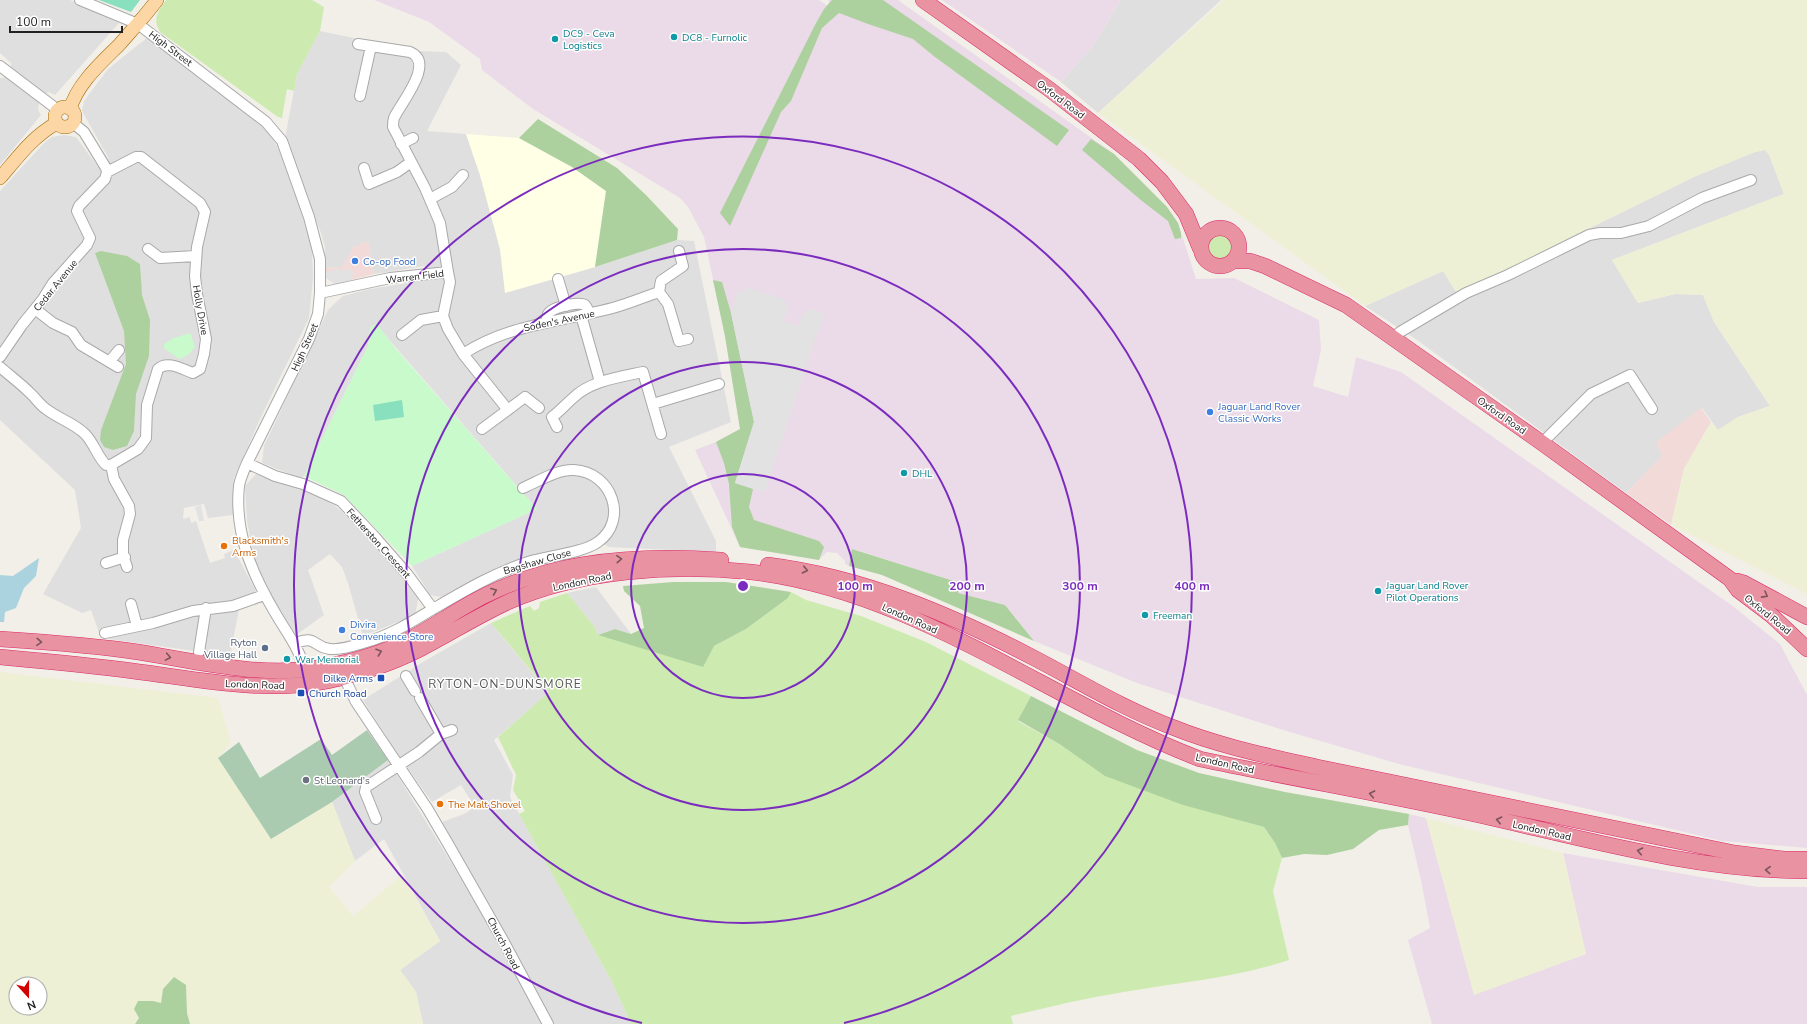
<svg xmlns="http://www.w3.org/2000/svg" width="1807" height="1024" font-family="'Nunito Sans',sans-serif">
<rect width="100%" height="100%" fill="#f2efe9"/>
<path fill="#e0dfdf" d="M 0,0 L 70,0 L 119,23 L 55,95 L 49,92 L 43,95 L 11,69 L 11,63 L 0,53 Z
M 1121,0 L 1221,0 L 1098,113 L 1061,82 L 1092,47 Z
M 320,31 L 417,51 L 446,52 L 461,65 L 427,131 L 466,134 L 480,175 L 500,249 L 506,292 L 595,267 L 677,240 L 694,241 L 731,422 L 669,447 L 716,541 L 716,552 L 609,547 L 595,540 L 502,566 L 441,597 L 430,595 L 412,566 L 537,509 L 384,334 L 371,326 L 368,346 L 304,476 L 300,478 L 262,463 L 264,446 L 322,323 L 328,310 L 336,302 L 343,296 L 370,289 L 427,280 L 425,266 L 374,274 L 368,242 L 354,247 L 342,267 L 325,268 L 325,247 L 321,233 L 285,138 L 297,74 Z
M 148,37 L 258,121 L 271,136 L 278,148 L 302,214 L 312,250 L 313,278 L 309,318 L 260,419 L 234,478 L 233,515 L 208,518 L 204,504 L 184,508 L 183,519 L 190,517 L 191,523 L 196,521 L 210,563 L 225,558 L 224,554 L 234,550 L 259,597 L 240,604 L 230,656 L 101,638 L 91,610 L 82,613 L 43,594 L 81,528 L 75,490 L 0,420 L 0,191 L 45,142 L 52,137 L 64,135 L 76,137 L 98,167 L 109,159 L 82,111 L 84,101 L 108,69 Z
M 7,77 L 39,102 L 38,110 L 41,115 L 0,165 L 0,78 Z
M 1765,150 L 1769,154 L 1784,194 L 1612,260 L 1638,303 L 1675,294 L 1703,295 L 1714,322 L 1770,406 L 1738,417 L 1718,430 L 1702,408 L 1662,456 L 1626,493 L 1417,340 L 1365,306 L 1443,271 L 1458,295 L 1551,247 L 1696,176 L 1755,152 Z
M 256,474 L 298,487 L 320,496 L 338,508 L 361,530 L 419,595 L 415,615 L 363,636 L 348,583 L 342,567 L 330,554 L 308,570 L 324,615 L 296,635 L 270,594 L 255,562 L 247,521 L 245,486 Z
M 596,587 L 631,634 L 615,629 L 598,635 L 594,626 L 567,593 Z
M 491,623 L 549,693 L 494,740 L 513,775 L 510,797 L 612,982 L 631,1024 L 423,1024 L 416,992 L 400,970 L 440,941 L 384,839 L 355,861 L 332,802 L 388,760 L 468,890 L 478,886 L 442,822 L 464,814 L 475,807 L 461,785 L 432,802 L 397,753 L 363,700 L 423,662 Z"/>
<path fill="#f2dad9" d="M 368,241 L 374,274 L 335,284 L 326,278 L 325,268 L 342,267 L 354,247 Z
M 1701,408 L 1711,422 L 1684,469 L 1671,525 L 1626,493 L 1662,456 L 1656,442 Z"/>
<path fill="#ebdbe8" d="M 374,0 L 819,0 L 828,6 L 829,0 L 898,0 L 1114,154 L 1167,207 L 1178,223 L 1196,279 L 1234,278 L 1319,320 L 1321,350 L 1313,386 L 1348,397 L 1356,357 L 1401,372 L 1734,607 L 1780,644 L 1807,695 L 1807,848 L 1722,841 L 1399,764 L 1283,730 L 1137,683 L 1034,641 L 1005,605 L 957,593 L 960,583 L 853,549 L 849,566 L 845,564 L 845,561 L 837,553 L 827,552 L 819,560 L 740,547 L 695,450 L 716,442 L 740,429 L 725,336 L 704,237 L 688,207 L 680,198 L 533,109 L 482,70 L 480,59 L 429,22 Z
M 942,0 L 1121,0 L 1092,47 L 1061,82 Z
M 1409,814 L 1426,818 L 1474,994 L 1586,954 L 1563,853 L 1758,887 L 1807,887 L 1807,1024 L 1432,1024 L 1408,940 L 1430,928 L 1421,880 L 1408,825 Z"/>
<path fill="#ffffe5" d="M 466,134 L 519,138 L 572,167 L 606,191 L 595,267 L 505,293 L 500,249 L 480,175 Z"/>
<path fill="#eef0d5" fill-rule="evenodd" d="M 1224,0 L 1807,0 L 1807,594 L 1671,525 L 1684,469 L 1711,422 L 1718,430 L 1738,417 L 1770,406 L 1714,322 L 1703,295 L 1675,294 L 1638,303 L 1612,260 L 1784,194 L 1769,155 L 1765,150 L 1755,152 L 1696,176 L 1551,247 L 1458,295 L 1443,271 L 1365,306 L 1098,113 Z
M 0,672 L 218,698 L 231,743 L 218,758 L 272,839 L 332,802 L 355,861 L 329,887 L 353,916 L 402,875 L 440,941 L 400,970 L 416,992 L 423,1024 L 190,1024 L 187,1013 L 186,985 L 163,989 L 161,1003 L 153,1001 L 135,1024 L 0,1024 ZM 16,984 L 40,984 L 40,1008 L 16,1008 Z
M 1426,818 L 1563,853 L 1586,954 L 1474,995 Z"/>
<path fill="#cdebb0" d="M 166,0 L 312,0 L 324,7 L 320,31 L 297,74 L 294,91 L 287,89 L 282,118 L 278,117 L 160,32 C 152,18 158,12 166,0 Z
M1205 247a14 14 0 1 1 28 0a14 14 0 1 1-28 0Z
M 791,592 L 806,600 L 861,616 L 926,642 L 1031,696 L 1018,721 L 1061,745 L 1242,821 L 1264,827 L 1275,843 L 1282,858 L 1273,891 L 1289,960 C 1235,978 1180,982 1124,992 C 1086,998 1049,1007 1011,1016 L 1013,1024 L 631,1024 L 612,982 L 519,814 L 525,811 L 513,790 L 516,775 L 498,737 L 549,692 L 491,623 L 530,606 L 534,611 L 539,608 L 540,602 L 567,593 L 594,626 L 598,635 L 714,646 L 746,629 L 788,598 Z"/>
<path fill="#add19e" d="M 832,0 L 883,0 L 1069,130 L 1057,146 L 935,57 L 913,39 L 868,24 L 839,13 L 822,28 L 791,101 L 781,112 L 730,226 L 720,213 L 816,23 L 824,9 Z
M 538,119 L 617,168 L 646,195 L 678,229 L 677,240 L 595,267 L 606,191 L 572,167 L 519,138 Z
M 1091,139 L 1114,154 L 1167,207 L 1178,223 L 1181,233 L 1181,238 L 1175,239 L 1168,221 L 1142,201 L 1082,150 Z
M 101,251 L 127,256 L 140,264 L 142,295 L 150,320 L 149,356 L 136,394 L 134,431 L 127,446 L 113,450 L 104,447 L 100,440 L 101,430 L 126,364 L 124,331 L 95,253 Z
M 713,280 L 722,282 L 731,313 L 754,422 L 735,483 L 753,489 L 749,507 L 754,520 L 819,541 L 824,547 L 819,560 L 740,547 L 732,527 L 729,484 L 724,463 L 716,442 L 740,429 L 725,336 Z
M 852,549 L 960,583 L 958,593 L 1005,605 L 1034,641 L 882,575 L 849,566 Z
M 673,582 L 726,582 L 791,592 L 788,598 L 746,629 L 714,646 L 703,667 L 598,635 L 615,629 L 631,634 L 644,628 L 640,606 L 624,591 L 623,586 Z
M 1031,696 L 1137,750 L 1199,773 L 1285,792 L 1409,814 L 1408,825 L 1379,830 L 1353,849 L 1327,855 L 1304,854 L 1282,858 L 1275,843 L 1264,827 L 1183,805 L 1105,776 L 1061,745 L 1018,720 Z
M 174,977 L 186,985 L 187,1013 L 190,1024 L 135,1024 L 139,1018 L 134,1009 L 138,1001 L 153,1001 L 161,1003 L 163,989 Z"/>
<path fill="#aacbaf" d="M 367,730 L 388,760 L 332,802 L 271,839 L 218,758 L 239,742 L 260,778 L 321,739 L 332,755 Z"/>
<path fill="#c8facc" d="M 377,324 L 395,348 L 537,509 L 412,566 L 344,495 L 304,476 L 368,346 L 371,326 Z
M 190,333 L 195,347 L 188,355 L 179,359 L 164,348 L 164,344 L 174,338 Z"/>
<path fill="#88e0be" d="M 99,0 L 140,0 L 131,12 Z
M 402,400 L 404,417 L 375,421 L 373,405 Z"/>
<path fill="#e2e2e2" d="M 347,268 L 354,273 L 351,280 L 335,284 L 326,278 L 326,272 L 338,269 L 345,271 Z
M 746,287 L 784,299 L 788,309 L 783,321 L 798,326 L 803,314 L 809,309 L 825,314 L 815,339 L 765,492 L 735,483 L 754,422 L 731,313 L 738,291 L 744,293 Z
M 201,505 L 204,521 L 199,521 L 195,507 Z"/>
<path fill="#aad3df" d="M 39,558 L 36,576 L 24,588 L 16,608 L 5,612 L 4,622 L 0,622 L 0,575 L 13,576 Z"/>
<g fill="none" stroke-linecap="round" stroke-linejoin="round">
<g stroke="#a9a9a9" stroke-width="12">
<path id="minor" d="M 80,0 L 138,24 L 266,122 L 282,141 L 309,217 L 320,259 L 320,293 L 318,314 L 309,339 L 247,463 C 244,470 240,479 239,486 C 234,534 253,576 277,616 C 287,633 300,650 305,670
M 0,66 L 58,110
M 360,96 L 371,46
M 73,123 L 84,132 L 106,168 L 107,172 L 136,157 L 141,157 L 200,203 L 205,212 L 197,247 L 195,276 L 197,294 L 206,339 L 204,354 L 200,369 L 193,373 C 182,369 167,360 158,369 L 147,405 L 146,438 L 138,449 L 111,465
M 401,144 L 413,138
M 364,168 L 369,184 L 397,172 L 411,162
M 430,199 L 452,187 L 463,175
M 148,249 L 160,258 L 196,256
M 679,251 L 683,266 L 661,281 L 659,292 L 668,304 L 679,341 L 688,339
M 448,272 L 450,282 L 443,316 L 448,329 L 463,354 L 508,410
M 558,279 L 566,306
M 320,293 L 390,278 L 448,272 L 440,223 L 425,188 L 393,127 C 393,124 393,121 394,118 C 400,104 436,63 410,52 L 358,44
M 35,309 L 53,323 L 72,332 L 81,345 L 118,367
M 581,315 L 600,382
M 547,322 C 547,318 547,313 551,311 C 556,307 580,301 585,305 C 587,307 588,311 590,313
M 402,335 L 421,320 L 443,316
M 1393,338 L 1400,332 L 1466,293 L 1508,275 L 1589,235 L 1600,233 L 1621,233 L 1649,226 L 1702,198 L 1751,180
M 463,354 C 511,323 562,322 616,307 C 630,303 644,297 659,292
M 0,357 L 22,325 L 43,299 L 53,283 L 87,245 L 90,238 L 77,211 L 79,206 L 105,179 L 107,172
M 110,361 L 119,350
M 0,367 C 9,375 20,383 29,392 C 35,397 39,404 46,409 C 59,419 74,423 85,434 C 94,443 97,456 106,465 L 111,465
M 653,404 L 719,384
M 557,427 L 552,417 C 560,411 566,404 573,398 C 590,381 620,377 643,372 L 661,434
M 482,429 L 525,397 L 539,408
M 1542,443 L 1591,394 L 1630,375 L 1652,409
M 247,463 L 275,476 L 303,484 L 341,501 L 375,537 L 408,575 L 433,609
M 111,465 L 114,479 L 129,506 L 130,514 L 123,540 L 123,555 L 127,567
M 106,563 L 125,557
M 131,604 L 137,626
M 105,633 L 153,623 L 193,611 L 233,606 L 264,595
M 294,644 C 317,634 312,647 330,649 C 341,650 353,646 363,643 C 389,636 410,623 433,609 C 464,591 494,573 528,562 C 547,556 583,553 598,542 C 629,520 612,472 574,470 C 558,469 539,481 523,488
M 199,652 L 206,608
M 340,675 L 344,677 L 356,702 L 427,808 L 447,842 L 504,942 L 548,1024
M 406,676 L 415,691
M 420,698 L 441,734
M 376,819 L 365,792 L 366,787 L 419,752 L 441,734 L 452,730"/>
</g>
<g stroke="#a06b00" stroke-width="14">
<path id="major" d="M55 117a10 10 0 1 1 20 0a10 10 0 1 1-20 0Z
M 70,109 C 78,83 100,64 119,45 C 132,30 145,16 157,0
M 0,178 C 18,157 33,136 57,123"/>
</g>
<g stroke="#dc2a67" stroke-width="16">
<path id="highway" d="M 923,0 L 1049,89 L 1139,159 L 1162,182 L 1186,214 L 1200,248
M1201 247a19 19 0 1 1 38 0a19 19 0 1 1-38 0Z
M 1233,261 L 1250,261 L 1265,266 L 1346,305 L 1542,443 L 1730,579 L 1738,590 L 1771,615 L 1807,649
M 768,565 C 863,577 950,614 1034,658 C 1080,682 1124,709 1172,727 C 1219,746 1268,756 1317,767 L 1735,853 L 1784,859 L 1807,859
M 1737,581 L 1744,583 L 1807,617
M 0,639 C 46,642 92,645 138,652 C 199,662 261,678 323,667 C 350,662 378,655 402,643 C 431,629 457,609 486,595 C 558,559 642,554 721,560
M 0,657 C 44,661 89,665 133,671 C 197,679 264,694 328,681 C 359,674 390,664 418,650 C 448,635 477,616 508,602 C 580,570 673,564 751,572 C 916,591 1049,701 1200,759 C 1294,779 1389,795 1483,816 C 1589,840 1699,871 1807,871"/>
</g>
<use href="#minor" stroke="#fff" stroke-width="10"/>
<use href="#major" stroke="#fcd6a4" stroke-width="13"/>
<use href="#highway" stroke="#e892a2" stroke-width="15"/>
</g>
<defs><path id="oneway-chevron" d="M-2-3.5L2.5 0L-2 3.5" fill="none" stroke-width="1.6" stroke-linecap="round" stroke-linejoin="round"/></defs>
<g stroke="#7b545c">
<use href="#oneway-chevron" transform="translate(619 559) rotate(-4)"/>
<use href="#oneway-chevron" transform="translate(805 570) rotate(12)"/>
<use href="#oneway-chevron" transform="translate(494 591) rotate(-23)"/>
<use href="#oneway-chevron" transform="translate(1765 595) rotate(29)"/>
<use href="#oneway-chevron" transform="translate(39 642) rotate(4)"/>
<use href="#oneway-chevron" transform="translate(379 652) rotate(-19)"/>
<use href="#oneway-chevron" transform="translate(168 657) rotate(10)"/>
<use href="#oneway-chevron" transform="translate(1372 794) rotate(-169)"/>
<use href="#oneway-chevron" transform="translate(1499 820) rotate(-167)"/>
<use href="#oneway-chevron" transform="translate(1640 851) rotate(-168)"/>
<use href="#oneway-chevron" transform="translate(1768 870) rotate(-177)"/>
</g>
<g fill="none" stroke="#7b2cbf" stroke-width="2">
<circle cx="743" cy="586" r="112"/>
<circle cx="743" cy="586" r="224"/>
<circle cx="743" cy="586" r="337"/>
<path d="M642 1023A449 449 0 1 1 844 1023"/>
</g>
<g fill="#0f9aa8" stroke="#fff" stroke-width="1.5">
<circle cx="674" cy="37" r="4"/>
<circle cx="555" cy="39" r="4"/>
<circle cx="904" cy="473" r="4"/>
<circle cx="1378" cy="591" r="4"/>
<circle cx="1145" cy="615" r="4"/>
<circle cx="287" cy="659" r="4"/>
</g>
<g fill="#3f7fe0" stroke="#fff" stroke-width="1.5">
<circle cx="355" cy="261" r="4"/>
<circle cx="1210" cy="412" r="4"/>
<circle cx="342" cy="630" r="4"/>
</g>
<g fill="#e8710a" stroke="#fff" stroke-width="1.5">
<circle cx="224" cy="546" r="4"/>
<circle cx="440" cy="804" r="4"/>
</g>
<circle fill="#5c6f8a" stroke="#fff" stroke-width="1.5" cx="265" cy="648" r="4"/>
<g fill="#1a4fb4" stroke="#fff" stroke-width="1.5">
<rect x="377" y="674" width="8" height="8" rx="2"/>
<rect x="297" y="689" width="8" height="8" rx="2"/>
</g>
<circle fill="#6b7280" stroke="#fff" stroke-width="1.5" cx="306" cy="780" r="4"/>
<g text-anchor="middle" stroke-width="3" stroke-linejoin="round" paint-order="stroke">
<g font-size="10" fill="#0d838f" stroke="#fff" text-anchor="start">
<text x="563" y="37">DC9 - Ceva<tspan x="563" dy="12">Logistics</tspan></text>
<text x="682" y="41">DC8 - Furnolic</text>
<text x="912" y="477">DHL</text>
<text x="1386" y="589">Jaguar Land Rover<tspan x="1386" dy="12">Pilot Operations</tspan></text>
<text x="1153" y="619">Freeman</text>
<text x="295" y="663">War Memorial</text>
</g>
<g font-size="10" fill="#222" stroke="#fff">
<text transform="translate(171 48) rotate(37)" y="4">High Street</text>
<text transform="translate(1061 99) rotate(37)" y="4">Oxford Road</text>
<text transform="translate(415 276) rotate(-7)" y="4">Warren Field</text>
<text transform="translate(55 285) rotate(-51)" y="4">Cedar Avenue</text>
<text transform="translate(201 310) rotate(80)" y="4">Holly Drive</text>
<text transform="translate(559 320) rotate(-12)" y="4">Soden's Avenue</text>
<text transform="translate(304 347) rotate(-66)" y="4">High Street</text>
<text transform="translate(1502 415) rotate(35)" y="4">Oxford Road</text>
<text transform="translate(379 543) rotate(48)" y="4">Fetherston Crescent</text>
<text transform="translate(537 561) rotate(-16)" y="4">Bagshaw Close</text>
<text transform="translate(582 581) rotate(-12)" y="4">London Road</text>
<text transform="translate(1768 614) rotate(39)" y="4">Oxford Road</text>
<text transform="translate(910 618) rotate(24)" y="4">London Road</text>
<text transform="translate(255 684) rotate(2)" y="4">London Road</text>
<text transform="translate(1225 763) rotate(13)" y="4">London Road</text>
<text transform="translate(1542 830) rotate(13)" y="4">London Road</text>
<text transform="translate(504 943) rotate(62)" y="4">Church Road</text>
</g>
<g font-size="10" fill="#366cbe" stroke="#fff" text-anchor="start">
<text x="363" y="265">Co-op Food</text>
<text x="1218" y="410">Jaguar Land Rover<tspan x="1218" dy="12">Classic Works</tspan></text>
<text x="350" y="628">Divira<tspan x="350" dy="12">Convenience Store</tspan></text>
</g>
<g font-size="10" fill="#c56008" stroke="#fff" text-anchor="start">
<text x="232" y="544">Blacksmith's<tspan x="232" dy="12">Arms</tspan></text>
<text x="448" y="808">The Malt Shovel</text>
</g>
<g font-size="10" fill="#4e5e75" stroke="#fff" text-anchor="end">
<text x="257" y="646">Ryton<tspan x="257" dy="12">Village Hall</tspan></text>
</g>
<g font-size="10" fill="#164399" stroke="#fff" text-anchor="end">
<text x="373" y="682">Dilke Arms</text>
<text x="309" y="697" text-anchor="start">Church Road</text>
</g>
<g font-size="10" fill="#5b616d" stroke="#fff" text-anchor="start">
<text x="314" y="784">St Leonard's</text>
</g>
<g font-size="12" letter-spacing="1" fill="#555" stroke="#fff">
<text x="505" y="688">RYTON-ON-DUNSMORE</text>
</g>
</g>
<circle cx="743" cy="586" r="6" fill="#7b2cbf" stroke="#fff" stroke-width="2"/>
<g font-size="12" text-anchor="middle" font-weight="bold" fill="#7b2cbf" stroke="#fff" stroke-width="3" stroke-linejoin="round" paint-order="stroke">
<text x="855" y="590">100 m</text>
<text x="967" y="590">200 m</text>
<text x="1080" y="590">300 m</text>
<text x="1192" y="590">400 m</text>
</g>
<g transform="translate(28 996) rotate(159)"><circle r="19" fill="#ffffff" stroke="#a7a7a7"/>
<path d="M0-3L7 15L0 10L-7 15Z" fill="#d40000"/>
<text y="-6" font-size="11" font-weight="bold" text-anchor="middle" fill="#222222">N</text>
</g>
<path d="M10 26v6h112v-6" fill="none" stroke="#222222" stroke-width="2"/>
<text x="16" y="26" font-size="12" fill="#222222" stroke="#ffffff" stroke-width="3" paint-order="stroke">100 m</text>
</svg>
